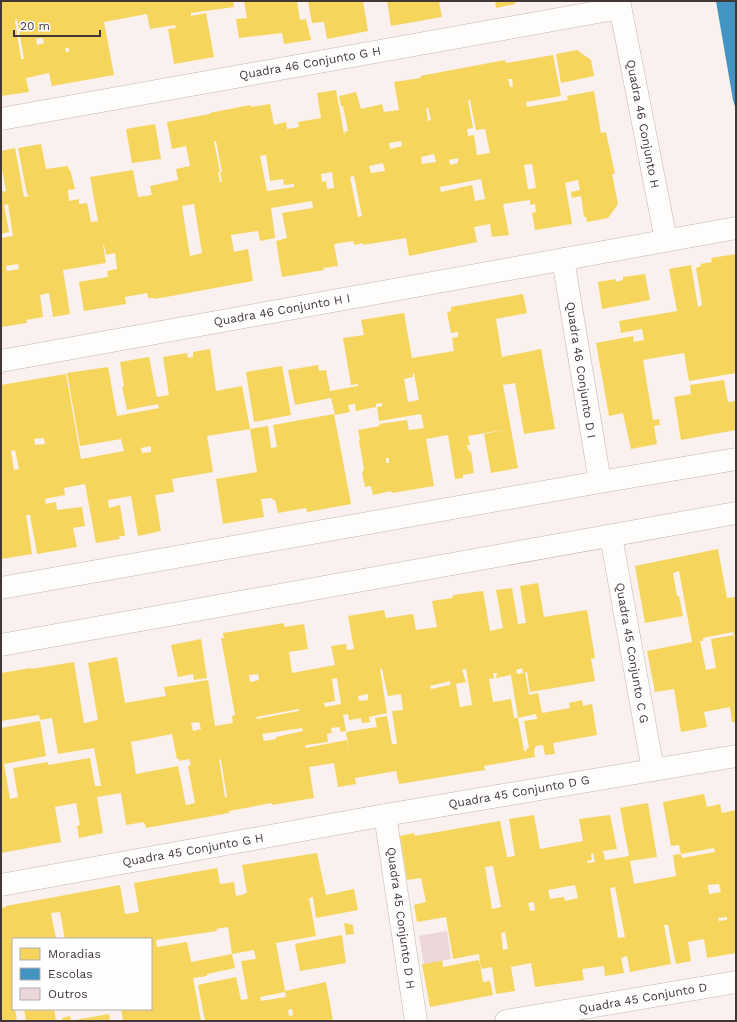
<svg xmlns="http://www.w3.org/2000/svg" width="737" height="1022" font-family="'Work Sans',sans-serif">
<rect width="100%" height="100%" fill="#faf0ee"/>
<path fill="#f6d55c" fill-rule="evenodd" d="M 1,1 L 233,1 L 234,7 L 191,13 L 191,16 L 206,13 L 214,57 L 174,64 L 168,29 L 176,28 L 175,25 L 150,29 L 147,14 L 104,22 L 114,75 L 52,86 L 49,73 L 26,78 L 29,92 L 1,96 ZM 17,19 L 24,59 L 21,59 L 15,20 ZM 43,38 L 44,43 L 37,45 L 36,39 ZM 65,48 L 69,48 L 69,52 L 66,52 Z
M 244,1 L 297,1 L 300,20 L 306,19 L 311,40 L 284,44 L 282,33 L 239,38 L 236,19 L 247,18 Z
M 308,1 L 363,1 L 368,31 L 327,39 L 324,22 L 312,23 Z
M 387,1 L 439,1 L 442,17 L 391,26 Z
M 495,1 L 515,1 L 515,4 L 496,8 Z
M 577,50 L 591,60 L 594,76 L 561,83 L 556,54 Z
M 553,55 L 561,96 L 526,102 L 527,107 L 568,100 L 567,96 L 594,91 L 601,133 L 606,132 L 615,174 L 612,174 L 618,204 L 608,218 L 587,222 L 586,217 L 584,217 L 581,196 L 572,198 L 571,192 L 580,190 L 578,180 L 565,183 L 572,224 L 535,230 L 532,213 L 536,212 L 535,204 L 530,205 L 530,200 L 503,204 L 509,235 L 492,237 L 490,224 L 474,227 L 477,242 L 409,256 L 406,238 L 363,245 L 363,243 L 354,245 L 353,241 L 334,244 L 338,266 L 323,268 L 324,270 L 282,277 L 276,241 L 287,238 L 282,213 L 313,208 L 312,201 L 271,208 L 275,238 L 260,241 L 258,231 L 231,235 L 234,252 L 248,249 L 253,281 L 155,299 L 155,298 L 148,298 L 147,293 L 125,297 L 126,304 L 84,311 L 79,282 L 108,277 L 107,271 L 117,269 L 115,253 L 106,255 L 104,245 L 103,245 L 106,263 L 63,270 L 70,314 L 53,317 L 49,293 L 40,295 L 43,317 L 26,320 L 27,323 L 1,327 L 1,238 L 13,236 L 8,204 L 4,205 L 9,232 L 1,234 L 1,192 L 6,191 L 1,164 L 1,151 L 15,148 L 24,197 L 29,196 L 27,194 L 18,148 L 41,144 L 46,169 L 68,166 L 69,170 L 70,170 L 75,189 L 68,190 L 69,201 L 79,199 L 79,204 L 87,203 L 91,222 L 98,221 L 90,177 L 133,170 L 138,197 L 152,195 L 150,186 L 178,180 L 176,169 L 190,166 L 186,146 L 172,149 L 167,122 L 210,114 L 210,113 L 250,105 L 251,107 L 270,104 L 274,125 L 286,122 L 287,129 L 299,127 L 298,122 L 321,118 L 317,93 L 336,90 L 344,134 L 345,134 L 344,132 L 348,131 L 343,106 L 341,106 L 339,96 L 356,92 L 361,109 L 382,104 L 384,112 L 399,110 L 394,82 L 421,78 L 420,76 L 505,60 L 506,63 ZM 508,79 L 512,79 L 513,87 L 510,87 ZM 470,100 L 476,130 L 485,129 L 490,153 L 477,155 L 474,135 L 468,136 L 467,129 L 473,128 L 468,101 ZM 426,108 L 428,108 L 431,120 L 428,121 ZM 214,141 L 216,141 L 222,172 L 220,172 L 222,182 L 220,182 L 218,172 L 220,172 ZM 401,141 L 402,146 L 390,149 L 389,143 ZM 434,154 L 436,162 L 422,164 L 421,157 ZM 266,155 L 270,181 L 283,179 L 284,185 L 294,184 L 294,187 L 267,191 L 260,156 ZM 458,158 L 458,163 L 450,165 L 449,160 ZM 383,163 L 385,171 L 371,173 L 369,166 ZM 532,164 L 536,188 L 528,189 L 524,165 ZM 332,172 L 334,188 L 327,189 L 326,181 L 322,182 L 321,174 ZM 354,176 L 362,216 L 358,217 L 350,177 ZM 481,179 L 485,199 L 475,201 L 472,185 L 441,192 L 440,187 ZM 194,204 L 202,253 L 190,256 L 182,206 ZM 18,264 L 19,269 L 7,271 L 6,266 Z
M 155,124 L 161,159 L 132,163 L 126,129 Z
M 736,254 L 736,373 L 689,381 L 684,353 L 643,360 L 653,420 L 659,419 L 660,425 L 654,426 L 657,444 L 631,449 L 623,413 L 609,416 L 596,343 L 633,336 L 634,342 L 644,340 L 642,329 L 621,333 L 619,321 L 677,311 L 669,269 L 691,265 L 698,307 L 702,305 L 696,268 L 701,266 L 700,264 L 712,262 L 711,258 Z
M 645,274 L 650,300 L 602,309 L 598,282 L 615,279 L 616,282 L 623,280 L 623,277 Z
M 523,294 L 527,313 L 496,319 L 502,357 L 541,349 L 555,429 L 524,434 L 515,383 L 503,385 L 518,468 L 491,473 L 484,434 L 509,429 L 468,436 L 470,445 L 467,445 L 469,452 L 471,451 L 474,473 L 463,475 L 463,478 L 455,479 L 448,435 L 426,439 L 434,486 L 392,493 L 391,491 L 373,495 L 371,486 L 365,487 L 362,473 L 363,473 L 363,469 L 364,469 L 359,440 L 360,440 L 358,430 L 380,426 L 379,424 L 407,420 L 409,430 L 424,428 L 421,414 L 379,421 L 377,407 L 382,406 L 382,403 L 376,404 L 376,407 L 356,411 L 355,404 L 348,405 L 350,412 L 335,415 L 331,398 L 295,405 L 288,370 L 318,365 L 319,371 L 326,370 L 330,391 L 358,386 L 358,384 L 351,385 L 343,338 L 364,335 L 361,320 L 404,313 L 412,358 L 454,351 L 452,338 L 458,337 L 458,332 L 451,333 L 447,312 L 451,311 L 451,307 ZM 413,373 L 414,373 L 419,400 L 408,402 L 404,379 L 413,377 ZM 386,458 L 389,458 L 389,463 L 386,463 Z
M 210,349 L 216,391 L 242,386 L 250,429 L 207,436 L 213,472 L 172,479 L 174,492 L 155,495 L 161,531 L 138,536 L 131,496 L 108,500 L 109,508 L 120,505 L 125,536 L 119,536 L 120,539 L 96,543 L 85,484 L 64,488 L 65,495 L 45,499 L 46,504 L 56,502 L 57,510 L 82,507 L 85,526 L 73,528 L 77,547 L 37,554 L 30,515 L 26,515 L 32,554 L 1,559 L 1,385 L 66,374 L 81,459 L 124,451 L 121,439 L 80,446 L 67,373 L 108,367 L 117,416 L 159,408 L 158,404 L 127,410 L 122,387 L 124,387 L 120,362 L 149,357 L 157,397 L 169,395 L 163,357 L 187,353 L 188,358 L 193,357 L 193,352 ZM 44,438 L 45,444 L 35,445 L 34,439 ZM 151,446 L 151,452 L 142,453 L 141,448 ZM 15,450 L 19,469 L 14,470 L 11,451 Z
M 282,366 L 291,415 L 254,422 L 246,372 Z
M 724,380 L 728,402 L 736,401 L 736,430 L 681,440 L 674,397 L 691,394 L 690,385 Z
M 334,414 L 351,504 L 307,512 L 306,508 L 278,513 L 275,500 L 273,500 L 272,498 L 261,499 L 264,517 L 223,524 L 216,479 L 257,472 L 250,429 L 268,426 L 271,448 L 277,447 L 273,425 Z
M 718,549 L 727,598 L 736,597 L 736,635 L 734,635 L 733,632 L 703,638 L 703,641 L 700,641 L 706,670 L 716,668 L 711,639 L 734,635 L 736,647 L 736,722 L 732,722 L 730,707 L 704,712 L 707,727 L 681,732 L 674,689 L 655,692 L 647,651 L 692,642 L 679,571 L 673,573 L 677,596 L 679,596 L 683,616 L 645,623 L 635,566 Z
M 538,583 L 544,617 L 587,610 L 595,658 L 591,659 L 595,681 L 530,692 L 527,672 L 525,672 L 529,695 L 538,693 L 542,713 L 570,708 L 569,703 L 582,700 L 583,706 L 592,704 L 597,735 L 553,743 L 555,754 L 545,755 L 543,745 L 536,746 L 534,750 L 535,757 L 484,766 L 485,770 L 399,784 L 396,771 L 355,778 L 356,784 L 338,787 L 334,763 L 309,767 L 314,798 L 272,805 L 272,803 L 229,811 L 229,813 L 146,828 L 144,822 L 126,825 L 121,793 L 97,797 L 103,833 L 79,838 L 77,826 L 80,825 L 76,803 L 55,807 L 61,842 L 1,853 L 1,728 L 40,721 L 46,756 L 4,764 L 10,799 L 18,797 L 13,768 L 48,762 L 48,765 L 90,758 L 95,786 L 101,786 L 94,748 L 58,754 L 52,718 L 40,720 L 39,715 L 1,721 L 1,673 L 31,668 L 31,669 L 74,662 L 84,723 L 98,720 L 88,663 L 117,657 L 125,703 L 166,696 L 164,687 L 208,680 L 215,726 L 233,723 L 232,716 L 235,715 L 221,638 L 224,638 L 223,633 L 284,623 L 284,627 L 304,624 L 308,649 L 289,652 L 292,673 L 335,665 L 331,646 L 346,644 L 347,650 L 354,649 L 348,616 L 384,610 L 386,618 L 413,614 L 416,630 L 437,627 L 432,601 L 452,598 L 453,595 L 483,591 L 490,631 L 503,628 L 496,590 L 512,588 L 518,624 L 526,623 L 520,586 ZM 522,668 L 523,673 L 517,674 L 516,670 ZM 380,669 L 382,669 L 388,696 L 401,694 L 403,710 L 392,711 L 397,744 L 392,744 L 387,716 L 375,718 L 377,727 L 346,732 L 350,754 L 347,740 L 305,748 L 306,745 L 328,742 L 327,734 L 332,733 L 331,728 L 340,727 L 340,732 L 346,731 L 343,715 L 348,714 L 349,720 L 361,718 L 362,723 L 370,722 L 369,717 L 387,713 ZM 466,669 L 472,705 L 460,707 L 456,684 L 466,682 L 462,670 ZM 493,673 L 497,673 L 496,678 L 511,675 L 518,718 L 536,714 L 537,719 L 524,721 L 529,748 L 526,749 L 527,751 L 524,751 L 518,718 L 514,718 L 511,699 L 493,702 L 489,679 L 494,678 ZM 258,674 L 259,680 L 250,682 L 249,675 ZM 337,678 L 341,704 L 325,707 L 324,703 L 335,701 L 332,679 ZM 450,681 L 450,685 L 431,689 L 430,686 ZM 368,694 L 368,700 L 359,701 L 358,696 ZM 299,709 L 299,711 L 293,712 L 257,719 L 256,717 ZM 199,722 L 201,729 L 193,731 L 191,723 ZM 302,728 L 303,731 L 276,737 L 276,739 L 264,741 L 262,734 ZM 172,734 L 177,759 L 179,759 L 179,761 L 189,759 L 191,765 L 188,766 L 195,803 L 186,805 L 178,766 L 136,774 L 131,742 ZM 219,759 L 221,760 L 227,797 L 225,797 Z
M 201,639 L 207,678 L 194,680 L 193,674 L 178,677 L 171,645 Z
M 704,794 L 707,807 L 720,804 L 722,813 L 736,810 L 736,953 L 707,958 L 704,939 L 688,942 L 691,961 L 676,964 L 668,925 L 664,925 L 671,964 L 630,972 L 627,956 L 621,958 L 624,973 L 605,976 L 604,966 L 582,969 L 584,980 L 535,987 L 531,963 L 511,967 L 515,991 L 496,994 L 492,967 L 481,969 L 479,954 L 453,959 L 446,917 L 417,922 L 414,905 L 426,902 L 421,878 L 407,880 L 400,836 L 414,833 L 415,836 L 500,821 L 507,857 L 515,856 L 509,819 L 534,815 L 540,849 L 583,841 L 579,819 L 610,815 L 617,849 L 603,851 L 605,860 L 629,856 L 620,808 L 648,803 L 657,857 L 630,861 L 634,884 L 676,876 L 673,855 L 681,854 L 679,845 L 671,846 L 663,802 ZM 714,848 L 715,852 L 682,858 L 681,854 ZM 593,853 L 595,862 L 587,863 L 587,861 L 592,860 L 591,854 ZM 493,866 L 501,907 L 492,909 L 485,867 ZM 719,884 L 721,892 L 709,894 L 708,885 ZM 575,885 L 578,898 L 565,901 L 564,897 L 550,899 L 548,890 ZM 615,887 L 625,937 L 618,938 L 610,888 ZM 534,902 L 535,910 L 530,911 L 528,903 ZM 727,917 L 727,920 L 719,921 L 718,918 ZM 505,932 L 508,949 L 503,950 L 501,933 Z
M 317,853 L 326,895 L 354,889 L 358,910 L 316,918 L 313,897 L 309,898 L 316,936 L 276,943 L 285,991 L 326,982 L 333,1021 L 205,1021 L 198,985 L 236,977 L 241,1000 L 248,999 L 241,961 L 256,959 L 254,950 L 232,954 L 228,927 L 216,929 L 217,931 L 156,940 L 157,947 L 187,942 L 191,962 L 232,954 L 235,968 L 207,974 L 207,976 L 193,978 L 201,1021 L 123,1021 L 121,1009 L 151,1009 L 151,990 L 152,990 L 151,982 L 151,939 L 65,939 L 60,912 L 51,913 L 56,939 L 13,939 L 13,1009 L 15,1009 L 17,1021 L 1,1021 L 1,908 L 6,907 L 6,906 L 120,885 L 125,914 L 139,912 L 134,883 L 217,868 L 220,884 L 234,882 L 236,896 L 245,894 L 245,893 L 247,893 L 242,865 ZM 285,992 L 286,997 L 261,1001 L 260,997 ZM 292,1009 L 293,1015 L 289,1016 L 288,1010 Z
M 344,923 L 353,925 L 354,934 L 346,935 Z
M 342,935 L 346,963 L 300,971 L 295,944 Z
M 442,960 L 443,967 L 479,960 L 483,982 L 490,981 L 493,995 L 430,1007 L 422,964 Z
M 24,1009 L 54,1009 L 56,1021 L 26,1021 Z
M 109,1014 L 110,1021 L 75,1021 L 75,1020 Z
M 70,1016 L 71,1021 L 63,1021 L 62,1018 Z"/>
<path fill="#4393c3" d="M 716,1 L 736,1 L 736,110 L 733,100 Z"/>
<path fill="#ebd7da" d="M 447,931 L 451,959 L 424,964 L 419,936 Z"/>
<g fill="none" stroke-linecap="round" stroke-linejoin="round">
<g stroke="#c0b6b5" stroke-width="23">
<path id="minor" d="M 619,1 L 666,240
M 1,119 L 620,8
M 563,259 L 600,482
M 1,361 L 736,228
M 611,536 L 653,770
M 1,588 L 600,482 L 736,459
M 1,645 L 736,513
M 385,815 L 416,1021
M 1,885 L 385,815 L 736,756
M 506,1021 L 736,982"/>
</g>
<use href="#minor" stroke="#fefdfc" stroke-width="22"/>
</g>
<g text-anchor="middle" stroke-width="4" stroke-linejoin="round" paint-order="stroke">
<g font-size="12" fill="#423736" stroke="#fefefe">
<text transform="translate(310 63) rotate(-10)" y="4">Quadra 46 Conjunto G H</text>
<text transform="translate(643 124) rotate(79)" y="4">Quadra 46 Conjunto H</text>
<text transform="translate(282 310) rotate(-10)" y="4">Quadra 46 Conjunto H I</text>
<text transform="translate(581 370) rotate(81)" y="4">Quadra 46 Conjunto D I</text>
<text transform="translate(632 653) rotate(80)" y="4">Quadra 45 Conjunto C G</text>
<text transform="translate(519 792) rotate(-10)" y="4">Quadra 45 Conjunto D G</text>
<text transform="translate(193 850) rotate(-10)" y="4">Quadra 45 Conjunto G H</text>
<text transform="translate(401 918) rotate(82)" y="4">Quadra 45 Conjunto D H</text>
<text transform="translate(643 998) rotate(-10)" y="4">Quadra 45 Conjunto D</text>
</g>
</g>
<rect width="737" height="1022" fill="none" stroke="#423736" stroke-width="4"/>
<rect x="12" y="938" width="140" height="72" fill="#fefefe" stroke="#b3aeae"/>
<rect x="20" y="948" width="20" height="12" fill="#f6d55c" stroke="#b3aeae"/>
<text x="48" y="958" font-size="12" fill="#423736">Moradias</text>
<rect x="20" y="968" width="20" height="12" fill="#4393c3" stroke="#b3aeae"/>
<text x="48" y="978" font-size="12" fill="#423736">Escolas</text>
<rect x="20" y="988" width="20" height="12" fill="#ebd7da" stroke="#b3aeae"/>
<text x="48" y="998" font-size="12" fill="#423736">Outros</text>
<path d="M14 30v6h86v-6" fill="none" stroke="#423736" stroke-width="2"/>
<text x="20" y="30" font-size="12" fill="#423736" stroke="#fefefe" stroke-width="3" paint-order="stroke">20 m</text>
</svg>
